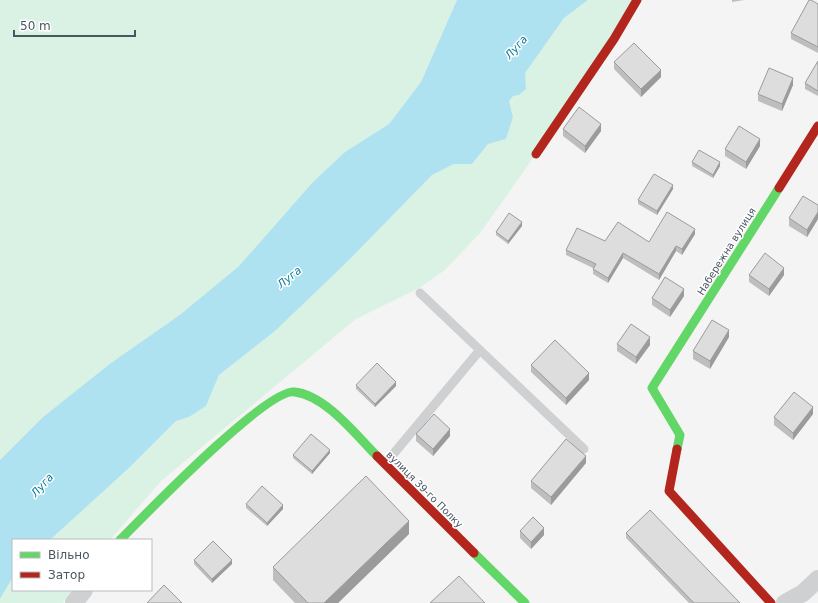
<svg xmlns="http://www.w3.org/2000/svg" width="818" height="603" font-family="'DejaVu Sans',sans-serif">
<rect width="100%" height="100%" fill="#f4f4f4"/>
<path fill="#d9f2e3" d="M 0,0 L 457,0 L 421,82 L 389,124 L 345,152 L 313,182 L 239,266 L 181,314 L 111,363 L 43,417 L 0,460 Z
M 588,0 L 637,0 L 536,154 L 480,233 L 445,270 L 419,288 L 356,319 L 161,481 L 110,540 L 50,540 L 130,467 L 176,421 L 189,417 L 206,406 L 219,375 L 275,331 L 349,260 L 432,175 L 454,164 L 472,164 L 488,144 L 506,139 L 513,117 L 509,101 L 524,73 L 564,18 Z
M 13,577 L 13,590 L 73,590 L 63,603 L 0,603 L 0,599 Z"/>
<path fill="#aee2f0" d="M 457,0 L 588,0 L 564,18 L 525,73 L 526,89 L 519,95 L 513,96 L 509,101 L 513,117 L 506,139 L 488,144 L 472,164 L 454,164 L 432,175 L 349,260 L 275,331 L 219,375 L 206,406 L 189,417 L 176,421 L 130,467 L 50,540 L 13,540 L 13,577 L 0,599 L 0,460 L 43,417 L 111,363 L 181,314 L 239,266 L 313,182 L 345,152 L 389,124 L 421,82 Z"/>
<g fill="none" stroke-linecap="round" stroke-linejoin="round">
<path stroke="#ced0d2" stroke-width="9" d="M 420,293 L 584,449
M 385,464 L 480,350"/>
<path stroke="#ced0d2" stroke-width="18" d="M 74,603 L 84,590
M 785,603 L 803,593 L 818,579"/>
<path stroke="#63d668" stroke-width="9" d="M 677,449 L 680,435 L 652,388 L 779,188
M 120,540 C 144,516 268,387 295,392 C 326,396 355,434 377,456
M 474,553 L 525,603"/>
<path stroke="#b3261e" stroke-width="9" d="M 536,154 L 614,39 L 637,0
M 779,188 L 818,126
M 677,449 L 669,491 L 771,603
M 377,456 L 474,553"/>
</g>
<path fill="#bebebf" d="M 732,0 L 744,0 L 732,2 Z
M 818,4 L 818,53 L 791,39 L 791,33 Z
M 818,61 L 818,96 L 805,89 L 805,83 Z
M 614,62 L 661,77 L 641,97 L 614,69 Z
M 793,85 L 782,111 L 758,101 L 758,94 Z
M 563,129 L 601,131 L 585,153 L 563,136 Z
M 760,146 L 746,169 L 725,156 L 725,149 Z
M 692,162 L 720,166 L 713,178 L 692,166 Z
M 673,189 L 657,215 L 638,204 L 638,200 Z
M 818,205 L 818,219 L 807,237 L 789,226 L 789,218 Z
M 522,226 L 508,244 L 496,235 L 496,232 Z
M 695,234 L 682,255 L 676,251 L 659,280 L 623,258 L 608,283 L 593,274 L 593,268 L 566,255 L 566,250 L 605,241 L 649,242 Z
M 749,275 L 784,275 L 769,296 L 749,282 Z
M 684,296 L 670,317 L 652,305 L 652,298 Z
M 729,337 L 710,369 L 693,359 L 693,351 Z
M 617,344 L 650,345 L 636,364 L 617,351 Z
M 531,365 L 589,380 L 566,405 L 531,372 Z
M 356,385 L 396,386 L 375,407 L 356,389 Z
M 813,414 L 793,440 L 774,425 L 774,417 Z
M 416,434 L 450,436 L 433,456 L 416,441 Z
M 330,453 L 312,474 L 293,458 L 293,455 Z
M 586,463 L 551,505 L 531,488 L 531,481 Z
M 246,504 L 283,509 L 267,526 L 246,508 Z
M 520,531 L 544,535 L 531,549 L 520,538 Z
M 626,533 L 740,603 L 689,603 L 626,538 Z
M 409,534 L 338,603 L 295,603 L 273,580 L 273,567 Z
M 194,560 L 232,564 L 212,583 L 194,564 Z"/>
<path fill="#9b9b9b" d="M 661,70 L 661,77 L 641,97 L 641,89 Z
M 793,78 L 793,85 L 782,111 L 782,104 Z
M 601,124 L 601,131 L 585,153 L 585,146 Z
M 760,139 L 760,146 L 746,169 L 746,162 Z
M 720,162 L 720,166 L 713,178 L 713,175 Z
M 673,185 L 673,189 L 657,215 L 657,211 Z
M 818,212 L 818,219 L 807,237 L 807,230 Z
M 522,222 L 522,226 L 508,244 L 508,241 Z
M 695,229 L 695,234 L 682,255 L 682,249 Z
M 676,246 L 676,251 L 659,280 L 659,274 Z
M 623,253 L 623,258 L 608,283 L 608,278 Z
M 784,268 L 784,275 L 769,296 L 769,289 Z
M 684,289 L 684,296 L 670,317 L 670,310 Z
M 729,330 L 729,337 L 710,369 L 710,361 Z
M 650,337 L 650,345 L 636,364 L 636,357 Z
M 589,373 L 589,380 L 566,405 L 566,398 Z
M 396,382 L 396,386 L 375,407 L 375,404 Z
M 813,407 L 813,414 L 793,440 L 793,433 Z
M 450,429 L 450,436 L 433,456 L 433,449 Z
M 330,450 L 330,453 L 312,474 L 312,471 Z
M 586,456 L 586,463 L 551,505 L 551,497 Z
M 283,505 L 283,509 L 267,526 L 267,523 Z
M 409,521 L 409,534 L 338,603 L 324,603 Z
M 544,528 L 544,535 L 531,549 L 531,542 Z
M 232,560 L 232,564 L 212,583 L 212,579 Z"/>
<path fill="#ddddde" stroke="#9b9b9b" d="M 809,0 L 811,0 L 818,4 L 818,47 L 791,33 Z
M 634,43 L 661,70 L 641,89 L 614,62 Z
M 818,61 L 818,91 L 805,83 Z
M 769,68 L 793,78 L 782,104 L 758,94 Z
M 579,107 L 601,124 L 585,146 L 563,129 Z
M 739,126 L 760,139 L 746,162 L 725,149 Z
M 699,150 L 720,162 L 713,175 L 692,162 Z
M 654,174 L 673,185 L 657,211 L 638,200 Z
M 803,196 L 818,205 L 818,212 L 807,230 L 789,218 Z
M 667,212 L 695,229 L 682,249 L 676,246 L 659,274 L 623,253 L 608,278 L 593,269 L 596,264 L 566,250 L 577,228 L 605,241 L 618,222 L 649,242 Z
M 509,213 L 522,222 L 508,241 L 496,232 Z
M 765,253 L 784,268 L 769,289 L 749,275 Z
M 665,277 L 684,289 L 670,310 L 652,298 Z
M 712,320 L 729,330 L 710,361 L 693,351 Z
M 631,324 L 650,337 L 636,357 L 617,344 Z
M 555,340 L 589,373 L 566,398 L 531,365 Z
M 377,363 L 396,382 L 375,404 L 356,385 Z
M 794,392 L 813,407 L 793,433 L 774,417 Z
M 434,414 L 450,429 L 433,449 L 416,434 Z
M 311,434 L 330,450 L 312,471 L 293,455 Z
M 566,439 L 586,456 L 551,497 L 531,481 Z
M 366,476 L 409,521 L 324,603 L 308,603 L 273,567 Z
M 262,486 L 283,505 L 267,523 L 246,504 Z
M 650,510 L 740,603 L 694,603 L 626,533 Z
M 533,517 L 544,528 L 531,542 L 520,531 Z
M 213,541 L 232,560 L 212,579 L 194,560 Z
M 459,576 L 485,603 L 430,603 Z
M 164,585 L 182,603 L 147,603 Z"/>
<g text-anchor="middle" stroke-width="3" stroke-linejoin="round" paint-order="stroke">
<g font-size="10" fill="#4a5661" stroke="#fff">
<text transform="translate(726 251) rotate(-58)" y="4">Набережна вулиця</text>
<text transform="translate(425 489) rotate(45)" y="4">вулиця 39-го Полку</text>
</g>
<g font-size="11" font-style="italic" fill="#0c7c9b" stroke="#fff">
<text transform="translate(516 47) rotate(-48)" y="4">Луга</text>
<text transform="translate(289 277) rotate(-39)" y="4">Луга</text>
<text transform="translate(42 485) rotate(-48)" y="4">Луга</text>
</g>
</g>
<rect x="12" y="539" width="140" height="52" fill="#ffffff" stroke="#b7bbc0"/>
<rect x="20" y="552" width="20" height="6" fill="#63d668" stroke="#b7bbc0"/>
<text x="48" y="559" font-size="12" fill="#4a5661">Вільно</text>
<rect x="20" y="572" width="20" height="6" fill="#b3261e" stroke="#b7bbc0"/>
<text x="48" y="579" font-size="12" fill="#4a5661">Затор</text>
<path d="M14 30v6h121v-6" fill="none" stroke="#4a5661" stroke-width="2"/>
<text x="20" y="30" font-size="12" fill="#4a5661" stroke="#ffffff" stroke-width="3" paint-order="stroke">50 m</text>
</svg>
